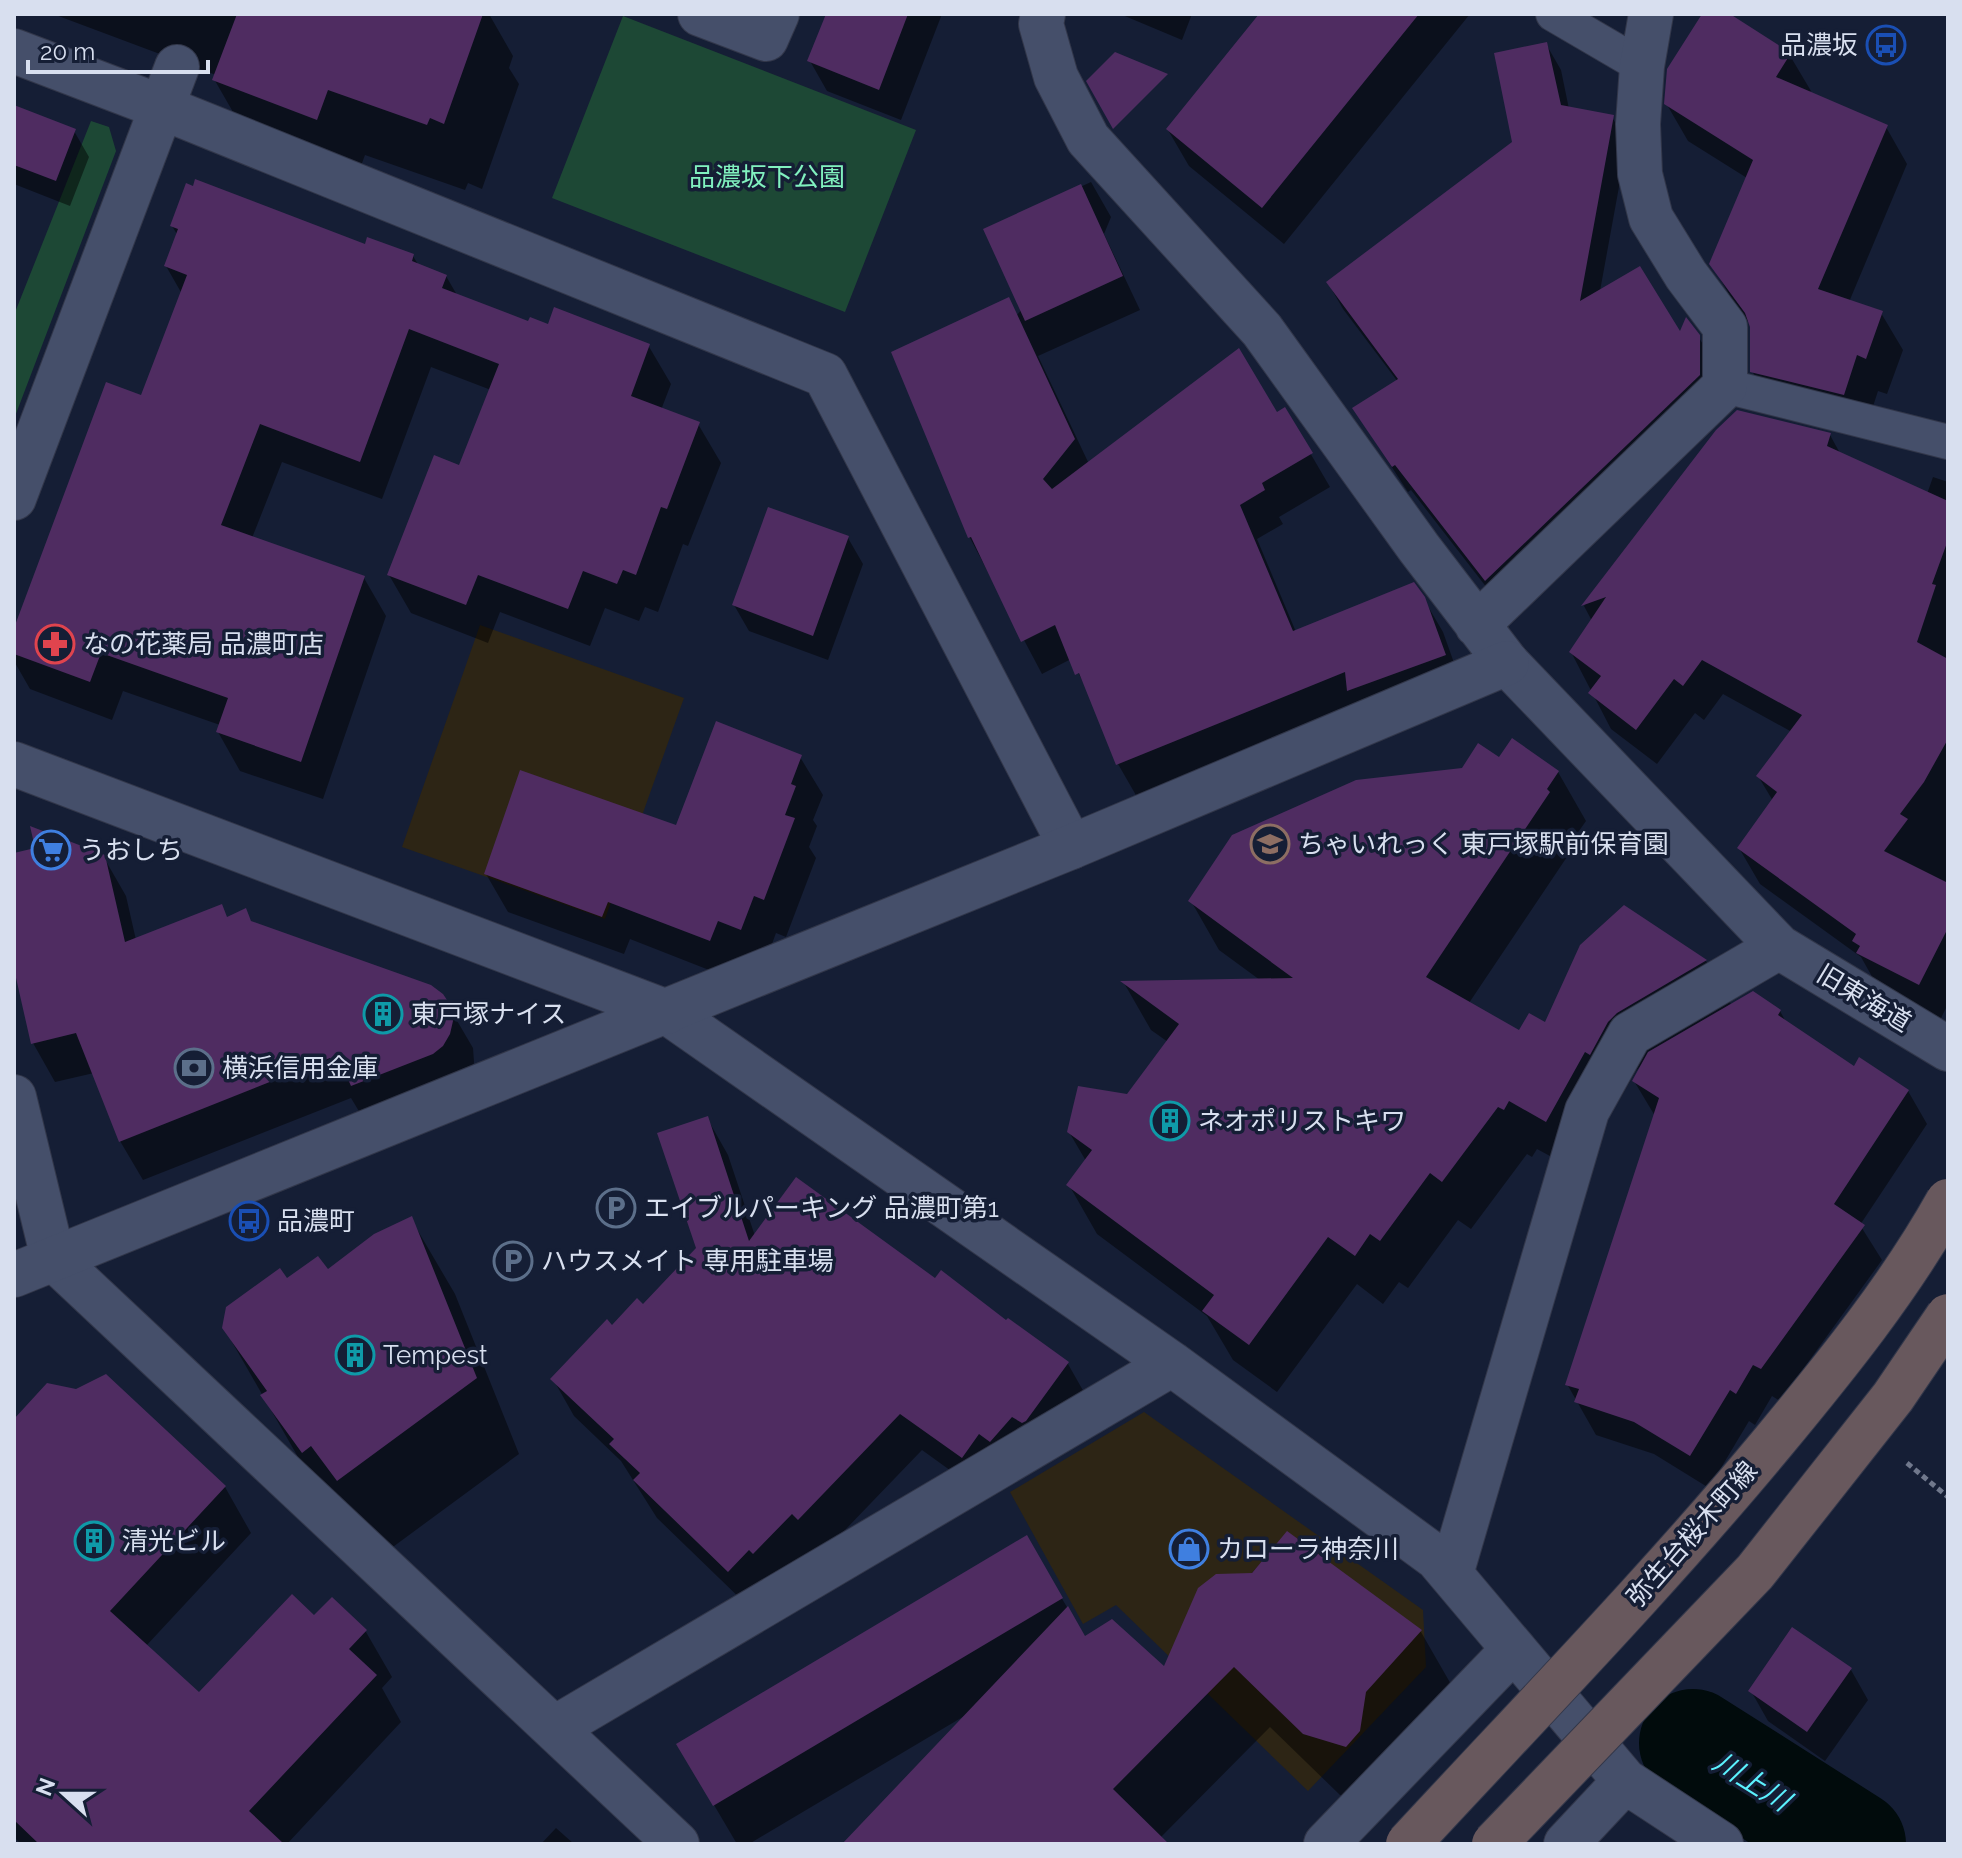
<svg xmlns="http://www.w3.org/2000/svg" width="1962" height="1858" font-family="Raleway,'Noto Sans JP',sans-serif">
<rect width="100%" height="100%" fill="#151e35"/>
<path fill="#2d2515" d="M 480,625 L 684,698 L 605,919 L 402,847 Z
M 1144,1412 L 1423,1610 L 1426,1667 L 1308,1791 L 1116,1605 L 1083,1624 L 1010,1492 Z"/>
<path fill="#1d4835" d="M 623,16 L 916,130 L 845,312 L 552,198 Z
M 91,121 L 109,127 L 116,151 L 14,419 L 14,315 Z"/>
<path fill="#0007" d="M 53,14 L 489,14 L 513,56 L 509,68 L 519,84 L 482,189 L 468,183 L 465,190 L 365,155 L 354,185 L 252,145 L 214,79 L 216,75 Z
M 828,14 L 942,14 L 901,120 L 827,91 L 810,61 Z
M 1120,14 L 1167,14 L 1173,16 L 1174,14 L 1192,14 L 1182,40 Z
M 1262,14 L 1470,14 L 1284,244 L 1189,166 L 1168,130 Z
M 1704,14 L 1727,14 L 1789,54 L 1811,91 L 1809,93 L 1886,127 L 1907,164 L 1849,302 L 1881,313 L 1903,350 L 1887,394 L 1878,391 L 1865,431 L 1773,408 L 1752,371 L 1752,327 L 1733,301 L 1711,263 L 1747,178 L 1688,141 L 1666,103 Z
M 1546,44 L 1561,70 L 1569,109 L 1612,117 L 1627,143 L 1600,291 L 1681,335 L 1698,336 L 1714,363 L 1714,402 L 1501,606 L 1411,490 L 1408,492 L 1354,409 L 1398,382 L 1343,309 L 1328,283 L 1514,143 Z
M 14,107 L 74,131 L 89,157 L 70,206 L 14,184 Z
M 1091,182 L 1111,217 L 1104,234 L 1140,310 L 1038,356 L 1089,464 L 1276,415 L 1285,410 L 1330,487 L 1279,517 L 1283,524 L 1257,539 L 1296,632 L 1423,598 L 1443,632 L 1463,688 L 1137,797 L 1118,764 L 1092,699 L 1071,659 L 1042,674 L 970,538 L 894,353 L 1017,315 L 1022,309 L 986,230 Z
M 172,226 L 366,246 L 413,256 L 419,266 L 446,276 L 457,295 L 530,323 L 648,345 L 671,384 L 661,410 L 698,424 L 721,463 L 688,546 L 683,544 L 658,612 L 645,607 L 639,621 L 605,608 L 590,646 L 500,612 L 488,643 L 411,613 L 389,575 L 460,468 L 491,390 L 431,367 L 382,499 L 282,462 L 252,538 L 364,578 L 386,616 L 323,799 L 240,771 L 218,732 L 220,725 L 123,691 L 112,720 L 30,689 L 14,661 L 14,634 L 142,398 L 182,294 L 166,266 L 178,236 Z
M 1717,431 L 1830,435 L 1841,455 L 1927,494 L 1933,477 L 1948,482 L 1948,1004 L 1940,1020 L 1879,989 L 1861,957 L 1760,884 L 1739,848 L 1773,801 L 1758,776 L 1792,732 L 1723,694 L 1704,720 L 1695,713 L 1657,764 L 1611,729 L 1571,652 L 1592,621 L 1584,606 Z
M 848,538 L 863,564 L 828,660 L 749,631 L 734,605 Z
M 800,757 L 823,795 L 813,820 L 817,826 L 809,847 L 816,858 L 786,937 L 776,933 L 763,968 L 732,979 L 630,939 L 624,954 L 508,912 L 486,874 L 677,828 Z
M 1499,760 L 1558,772 L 1586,821 L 1574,838 L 1577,842 L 1469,1003 L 1520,1032 L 1546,1025 L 1624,907 L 1706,961 L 1732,1006 L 1780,1011 L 1787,1024 L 1855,1068 L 1908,1091 L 1927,1124 L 1860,1225 L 1882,1260 L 1780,1401 L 1772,1396 L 1755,1425 L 1749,1421 L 1709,1488 L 1654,1454 L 1596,1435 L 1567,1384 L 1655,1116 L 1634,1081 L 1643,1063 L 1636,1071 L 1618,1102 L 1613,1099 L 1574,1169 L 1537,1149 L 1532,1157 L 1527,1154 L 1471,1229 L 1458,1220 L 1408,1288 L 1399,1282 L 1383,1304 L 1357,1284 L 1277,1392 L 1233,1360 L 1207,1316 L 1097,1234 L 1069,1185 L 1086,1161 L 1069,1132 L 1128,1096 L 1168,1042 L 1151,1030 L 1124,983 L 1260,980 L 1219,950 L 1191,901 L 1463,770 Z
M 14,855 L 103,856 L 126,896 L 136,940 L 228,918 L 245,911 L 252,923 L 449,1007 L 473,1048 L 474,1062 L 472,1074 L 363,1118 L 351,1098 L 143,1180 L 120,1141 L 94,1073 L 55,1082 L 33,1043 L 14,960 Z
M 707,1118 L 728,1155 L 755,1236 L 936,1281 L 1007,1323 L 1068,1364 L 1089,1401 L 983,1494 L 922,1450 L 820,1556 L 750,1608 L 657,1518 L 621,1461 L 574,1416 L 553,1379 L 612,1328 L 643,1307 L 698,1249 Z
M 411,1219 L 455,1294 L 519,1454 L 382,1555 L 306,1471 L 224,1328 L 286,1281 L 327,1272 Z
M 14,1422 L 225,1487 L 251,1533 L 146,1646 L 199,1695 L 314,1618 L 332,1600 L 366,1632 L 392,1677 L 382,1688 L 401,1722 L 287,1844 L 21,1844 L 14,1837 Z
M 1287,1534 L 1421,1632 L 1456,1693 L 1381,1808 L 1340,1795 L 1270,1727 L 1160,1838 L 1166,1844 L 862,1844 L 966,1715 L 749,1844 L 737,1844 L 678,1744 L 1026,1537 L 1085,1638 L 1165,1669 Z
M 1793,1629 L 1851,1670 L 1868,1700 L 1825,1761 L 1768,1721 L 1751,1691 Z
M 556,1828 L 574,1844 L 541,1844 Z"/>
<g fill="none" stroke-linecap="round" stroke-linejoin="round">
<path stroke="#010b0c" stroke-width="108" d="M 1693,1743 L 1852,1844"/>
</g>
<path fill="#4f2c61" d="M 237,14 L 483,14 L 444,124 L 430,118 L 427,125 L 328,90 L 317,120 L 212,80 Z
M 826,14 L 908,14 L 879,90 L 807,61 Z
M 1259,14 L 1419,14 L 1262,208 L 1166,129 Z
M 1702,14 L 1730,14 L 1791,53 L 1776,77 L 1888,125 L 1818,289 L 1883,311 L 1866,359 L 1857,355 L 1844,395 L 1750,372 L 1750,327 L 1745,313 L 1709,264 L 1753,160 L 1664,104 L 1667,69 Z
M 1547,42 L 1561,105 L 1614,115 L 1580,301 L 1640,266 L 1680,331 L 1686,317 L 1700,335 L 1700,375 L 1485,581 L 1395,465 L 1392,467 L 1352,408 L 1398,379 L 1326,282 L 1512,142 L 1494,53 Z
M 1115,52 L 1168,74 L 1113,129 L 1086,81 Z
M 14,105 L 76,129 L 56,181 L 14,165 Z
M 195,179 L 365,244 L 367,237 L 414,254 L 412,261 L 447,275 L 442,288 L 528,321 L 530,317 L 548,324 L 554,307 L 650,344 L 631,396 L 700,422 L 667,509 L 661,507 L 636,575 L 623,570 L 617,584 L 583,571 L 568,609 L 478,575 L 466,605 L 387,575 L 434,455 L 459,465 L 499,364 L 409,329 L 360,462 L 260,424 L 221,525 L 365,576 L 301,762 L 216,732 L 228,698 L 101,653 L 90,682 L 14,654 L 14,628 L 106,382 L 141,395 L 187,275 L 164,266 L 178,229 L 170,226 L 186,183 L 193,186 Z
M 1081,184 L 1123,276 L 1025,321 L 983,229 Z
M 1009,297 L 1075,439 L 1043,479 L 1052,489 L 1239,348 L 1277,412 L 1285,407 L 1313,453 L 1262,483 L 1265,490 L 1240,505 L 1293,631 L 1414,582 L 1425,597 L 1446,655 L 1347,691 L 1345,672 L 1116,765 L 1079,673 L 1075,675 L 1055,625 L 1021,642 L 971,537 L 968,538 L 891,352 Z
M 1737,410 L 1831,433 L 1827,446 L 1948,501 L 1948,540 L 1932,584 L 1936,585 L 1917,642 L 1948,659 L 1948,739 L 1924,782 L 1900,814 L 1908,819 L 1884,851 L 1948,883 L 1948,928 L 1919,985 L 1856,953 L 1860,946 L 1852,941 L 1856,934 L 1737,848 L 1777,792 L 1756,776 L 1802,715 L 1702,660 L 1683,686 L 1674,679 L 1636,730 L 1588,693 L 1601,676 L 1569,652 L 1606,597 L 1581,606 L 1716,430 Z
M 768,507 L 849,536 L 813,636 L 732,605 Z
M 716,721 L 802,755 L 791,784 L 796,786 L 785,815 L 795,818 L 764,900 L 754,896 L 741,930 L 718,921 L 710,941 L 608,902 L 602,917 L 484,874 L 520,770 L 676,825 Z
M 1512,738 L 1559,771 L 1547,789 L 1550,792 L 1426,977 L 1519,1030 L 1529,1013 L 1545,1022 L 1580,945 L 1624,905 L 1707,960 L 1617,1013 L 1608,1022 L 1590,1055 L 1585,1052 L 1546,1122 L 1509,1101 L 1504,1110 L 1498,1107 L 1442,1182 L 1430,1173 L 1380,1241 L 1370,1234 L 1355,1256 L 1328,1237 L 1249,1345 L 1202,1311 L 1214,1295 L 1066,1185 L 1092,1150 L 1067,1132 L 1078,1086 L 1127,1094 L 1179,1024 L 1120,981 L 1293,978 L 1188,901 L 1232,835 L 1356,780 L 1462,768 L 1478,743 L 1499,757 Z
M 30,826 L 105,855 L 125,942 L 222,904 L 227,917 L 246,908 L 251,921 L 431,985 L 443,994 L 451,1006 L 453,1021 L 450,1034 L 443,1046 L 433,1054 L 351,1086 L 347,1077 L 339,1080 L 330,1058 L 119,1142 L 76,1033 L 31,1044 L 14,969 L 14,853 L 35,848 Z
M 1753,991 L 1781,1010 L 1778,1015 L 1854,1066 L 1859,1057 L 1909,1090 L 1834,1204 L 1865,1225 L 1761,1369 L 1753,1365 L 1736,1394 L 1730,1390 L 1690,1456 L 1634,1422 L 1574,1402 L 1579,1389 L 1565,1385 L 1659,1098 L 1632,1081 L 1648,1052 Z
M 708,1116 L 749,1241 L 796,1177 L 935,1278 L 941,1270 L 1006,1320 L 1008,1318 L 1069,1362 L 1026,1421 L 1022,1423 L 1012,1417 L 990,1442 L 979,1434 L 962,1458 L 900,1414 L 798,1520 L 792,1514 L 753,1554 L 749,1550 L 728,1572 L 633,1480 L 640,1473 L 609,1444 L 614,1439 L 550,1379 L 607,1319 L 612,1325 L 637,1298 L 643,1304 L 696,1248 L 657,1133 Z
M 412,1216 L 477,1378 L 337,1481 L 311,1446 L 302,1453 L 260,1395 L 267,1391 L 222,1328 L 226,1307 L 280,1268 L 287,1278 L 318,1256 L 328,1269 L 374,1234 Z
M 106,1374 L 226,1486 L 110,1611 L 199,1692 L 292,1594 L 314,1615 L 332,1597 L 367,1630 L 349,1649 L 377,1675 L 249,1811 L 284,1844 L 39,1844 L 14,1820 L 14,1419 L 47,1383 L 76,1389 Z
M 1287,1531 L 1422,1630 L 1366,1692 L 1360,1731 L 1346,1747 L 1303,1734 L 1234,1667 L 1113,1789 L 1169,1844 L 842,1844 L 1068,1606 L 1085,1636 L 1112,1619 L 1164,1666 L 1198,1588 L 1216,1574 L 1252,1573 Z
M 1027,1535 L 1063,1598 L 713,1806 L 676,1744 Z
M 1792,1627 L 1852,1668 L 1807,1732 L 1748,1691 Z"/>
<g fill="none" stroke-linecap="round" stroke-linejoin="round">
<g stroke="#32374a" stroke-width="36">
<path id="service" d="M 1553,14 L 1642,66
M 1725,386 L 1948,442"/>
</g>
<g stroke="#32374a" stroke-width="46">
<path id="minor" d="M 700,14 L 766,39 L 777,14
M 1043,14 L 1041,24 L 1056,77 L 1088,139 L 1262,330 L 1419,548 L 1507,663 L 1779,947 L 1948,1049
M 14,51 L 161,107 L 825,375 L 1071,847
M 14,498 L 177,67
M 1477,625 L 1725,386 L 1725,327 L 1686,275 L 1651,218 L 1640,174 L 1638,124 L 1642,66 L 1651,14
M 667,1012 L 1172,1364 L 1437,1558 L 1625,1781 L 1721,1844
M 14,1097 L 53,1258 L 677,1844
M 1451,1574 L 1587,1111 L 1630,1034 L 1779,947
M 555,1728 L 1172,1364
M 1326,1844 L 1514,1649
M 1566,1844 L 1625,1781"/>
</g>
<g stroke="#32374a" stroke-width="46">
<path id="tertiary" d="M 14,764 L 667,1012
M 14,1275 L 1071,847 L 1507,663"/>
</g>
<path stroke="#70788c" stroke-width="5" stroke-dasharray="6 4" stroke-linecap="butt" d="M 1907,1463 L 1948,1497"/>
<use href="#service" stroke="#454f6a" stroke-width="34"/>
<use href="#minor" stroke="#454f6a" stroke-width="44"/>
<use href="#tertiary" stroke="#454f6a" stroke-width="44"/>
<g stroke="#32374a" stroke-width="46" stroke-linecap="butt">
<path id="secondary-bridge" d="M 1408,1844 C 1531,1711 1658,1581 1774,1441 C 1837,1365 1900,1287 1948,1201
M 1494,1844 L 1755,1572 L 1893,1397 L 1948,1316"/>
</g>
<use href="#secondary-bridge" stroke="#68585d" stroke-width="44"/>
</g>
<defs>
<g id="bus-ring" transform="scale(2)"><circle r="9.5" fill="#151e35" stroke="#1a4fb4" stroke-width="1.5"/><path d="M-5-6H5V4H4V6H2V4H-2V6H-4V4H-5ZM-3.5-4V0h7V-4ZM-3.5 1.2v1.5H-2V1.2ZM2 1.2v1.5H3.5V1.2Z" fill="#1a4fb4"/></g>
<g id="pharmacy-ring" transform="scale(2)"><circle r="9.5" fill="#151e35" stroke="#e0444e" stroke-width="1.5"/><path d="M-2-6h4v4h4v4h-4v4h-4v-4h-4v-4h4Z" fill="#e0444e"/></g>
<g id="school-ring" transform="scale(2)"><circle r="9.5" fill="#151e35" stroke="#8d6e63" stroke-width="1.5"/><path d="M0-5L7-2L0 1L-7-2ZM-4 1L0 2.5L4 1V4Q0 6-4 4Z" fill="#8d6e63"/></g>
<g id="supermarket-ring" transform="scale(2)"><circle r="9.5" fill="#151e35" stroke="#3f7fe0" stroke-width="1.5"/><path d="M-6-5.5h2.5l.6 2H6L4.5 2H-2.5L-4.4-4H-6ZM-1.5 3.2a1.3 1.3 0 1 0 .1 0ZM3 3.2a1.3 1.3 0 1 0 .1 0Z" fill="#3f7fe0"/></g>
<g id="building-ring" transform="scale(2)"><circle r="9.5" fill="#151e35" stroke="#0f9aa8" stroke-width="1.5"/><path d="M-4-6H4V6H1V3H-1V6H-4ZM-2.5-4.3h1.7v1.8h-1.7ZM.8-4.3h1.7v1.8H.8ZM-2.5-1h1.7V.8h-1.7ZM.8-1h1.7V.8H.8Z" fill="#0f9aa8"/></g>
<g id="bank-ring" transform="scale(2)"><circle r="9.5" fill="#151e35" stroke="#5c6f8a" stroke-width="1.5"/><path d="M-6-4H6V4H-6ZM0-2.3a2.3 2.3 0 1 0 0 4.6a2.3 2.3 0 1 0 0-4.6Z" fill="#5c6f8a"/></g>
<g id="parking-ring" transform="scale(2)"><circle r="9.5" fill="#151e35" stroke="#5c6f8a" stroke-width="1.5"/><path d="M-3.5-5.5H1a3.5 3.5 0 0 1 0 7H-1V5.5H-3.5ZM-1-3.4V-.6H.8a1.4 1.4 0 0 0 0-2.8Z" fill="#5c6f8a"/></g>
<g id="shop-ring" transform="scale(2)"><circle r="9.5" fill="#151e35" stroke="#3f7fe0" stroke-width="1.5"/><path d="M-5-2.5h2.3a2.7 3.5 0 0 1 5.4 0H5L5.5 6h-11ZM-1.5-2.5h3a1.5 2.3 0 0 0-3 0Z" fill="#3f7fe0"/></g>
</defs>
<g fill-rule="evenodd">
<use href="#bus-ring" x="1886" y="45"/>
<use href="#pharmacy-ring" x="55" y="644"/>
<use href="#school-ring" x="1270" y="844"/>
<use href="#supermarket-ring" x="51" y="850"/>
<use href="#building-ring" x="383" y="1014"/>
<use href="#bank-ring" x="194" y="1068"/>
<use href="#building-ring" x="1170" y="1121"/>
<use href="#parking-ring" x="616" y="1208"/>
<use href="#bus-ring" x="249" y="1221"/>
<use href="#parking-ring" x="513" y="1261"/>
<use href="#building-ring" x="355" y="1355"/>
<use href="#building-ring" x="94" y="1541"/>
<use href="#shop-ring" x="1189" y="1549"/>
</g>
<g text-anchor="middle" stroke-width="7" stroke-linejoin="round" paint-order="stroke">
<g font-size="26" fill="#d8dfef" stroke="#151e35" text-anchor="start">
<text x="1858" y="54" text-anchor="end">品濃坂</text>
<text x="83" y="653">なの花薬局 品濃町店</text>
<text x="1298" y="853">ちゃいれっく 東戸塚駅前保育園</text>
<text x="79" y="859">うおしち</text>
<text x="411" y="1023">東戸塚ナイス</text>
<text x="222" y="1077">横浜信用金庫</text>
<text x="1198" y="1130">ネオポリストキワ</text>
<text x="644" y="1217">エイブルパーキング 品濃町第1</text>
<text x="277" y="1230">品濃町</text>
<text x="541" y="1270">ハウスメイト 専用駐車場</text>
<text x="383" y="1364">Tempest</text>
<text x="122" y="1550">清光ビル</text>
<text x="1217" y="1558">カローラ神奈川</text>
</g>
<g font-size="26" fill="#81f1bf" stroke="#151e35">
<text x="767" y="186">品濃坂下公園</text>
</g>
<g font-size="26" fill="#d8dfef" stroke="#151e35">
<text transform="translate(1864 998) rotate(31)" y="9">旧東海道</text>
<text transform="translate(1692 1534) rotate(-49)" y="9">弥生台桜木町線</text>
</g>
<g font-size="28" font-style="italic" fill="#5bf1fe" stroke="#151e35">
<text transform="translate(1752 1781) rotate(32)" y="10">川上川</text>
</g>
</g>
<rect width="1962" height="1858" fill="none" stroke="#d8dfef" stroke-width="32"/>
<g transform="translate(64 1794) rotate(291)" stroke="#151e35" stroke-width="6" paint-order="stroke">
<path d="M0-6L14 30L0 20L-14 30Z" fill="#d8dfef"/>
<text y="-12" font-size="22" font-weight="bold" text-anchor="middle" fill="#d8dfef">N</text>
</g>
<path d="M28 60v12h180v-12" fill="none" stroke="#d8dfef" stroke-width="4"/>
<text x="40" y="60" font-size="24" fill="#d8dfef" stroke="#151e35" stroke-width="6" paint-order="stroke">20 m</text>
</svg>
